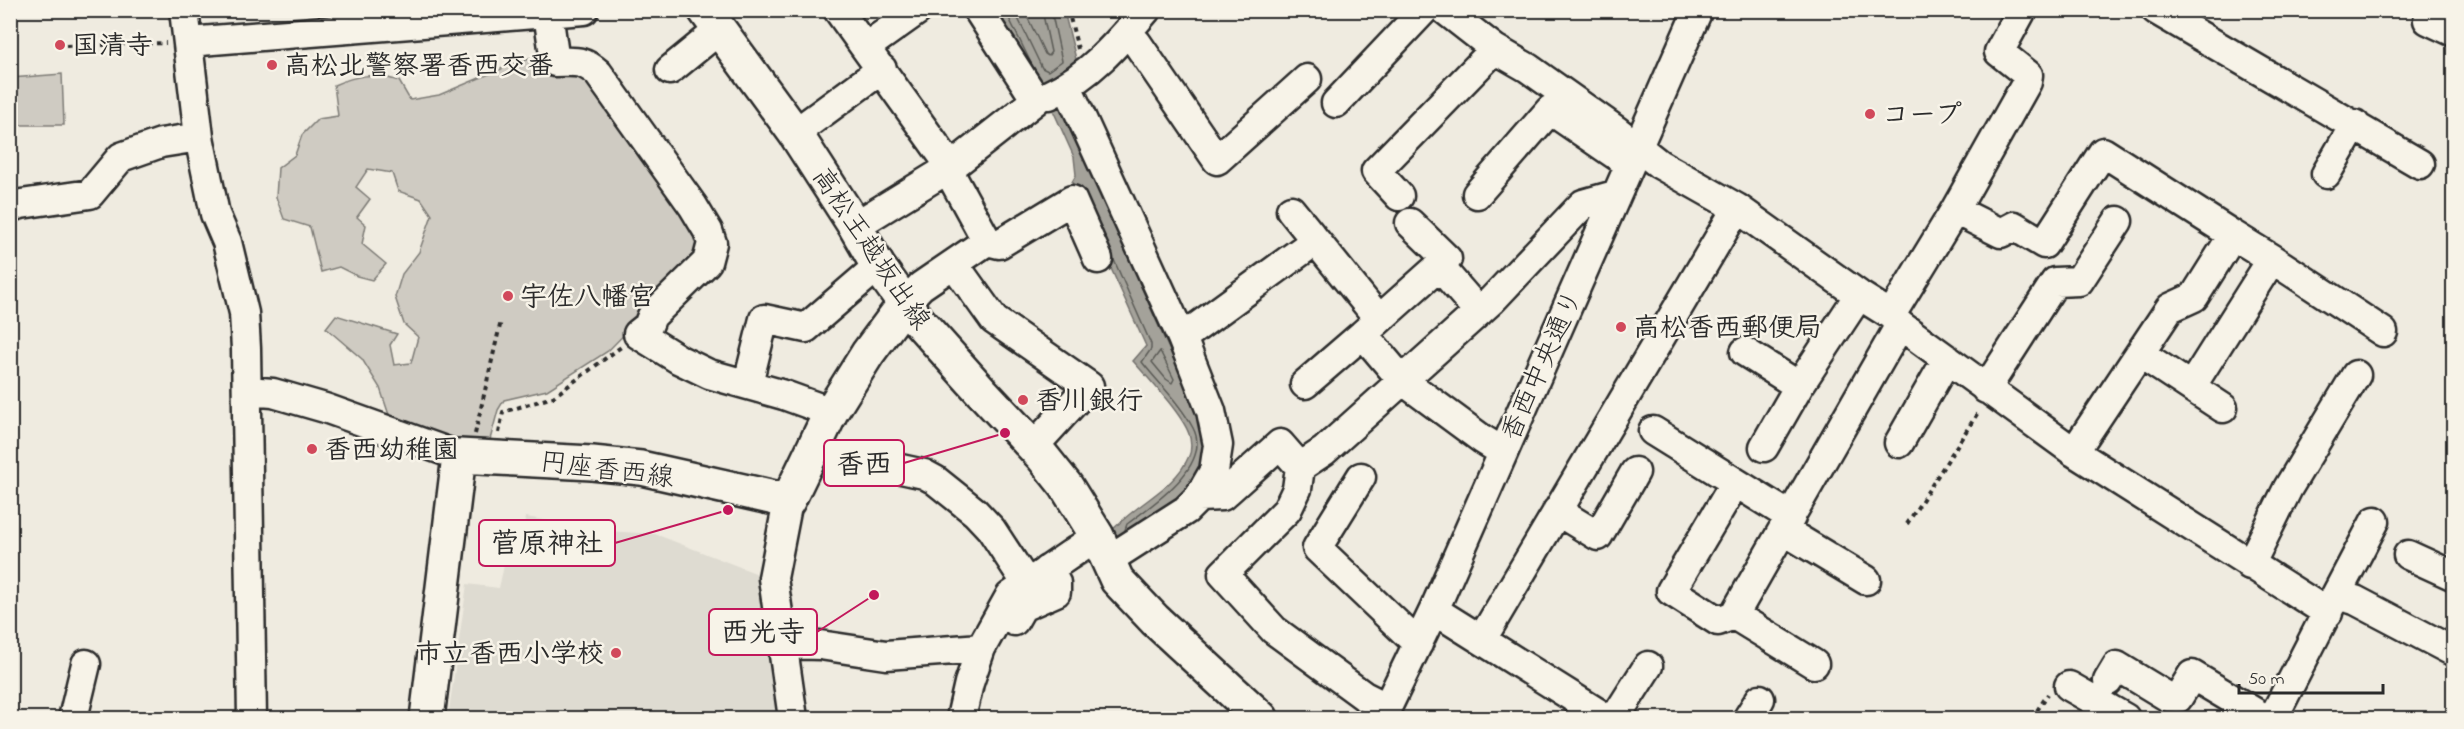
<svg xmlns="http://www.w3.org/2000/svg" width="2464" height="729" font-family="'Indie Flower','Klee One',sans-serif">
<rect width="100%" height="100%" fill="#efebe0"/>
<filter id="ink" filterUnits="userSpaceOnUse"><feTurbulence type="fractalNoise" baseFrequency=".0167" numOctaves="2"/><feDisplacementMap in="SourceGraphic" scale="12" xChannelSelector="R" yChannelSelector="G"/><feConvolveMatrix kernelMatrix="1 2 1 2 8 2 1 2 1" color-interpolation-filters="sRGB"/></filter>
<g filter="url(#ink)">
<path fill="#dedbd1" d="M 526,517 L 607,531 L 655,534 L 763,576 L 786,718 L 448,718 L 467,584 L 499,588 L 511,534 L 521,535 Z"/>
<path fill="#cfcbc2" stroke="#7d7b76" stroke-width="1.5" d="M 546,55 L 582,69 L 706,241 L 696,261 L 608,351 L 547,390 L 504,400 L 498,410 L 488,447 L 449,442 L 391,421 L 380,388 L 362,359 L 326,328 L 336,315 L 397,334 L 390,345 L 394,365 L 411,363 L 418,337 L 404,324 L 395,297 L 402,274 L 419,252 L 432,215 L 421,199 L 398,191 L 392,173 L 368,169 L 356,187 L 370,199 L 357,217 L 366,225 L 362,244 L 386,264 L 372,280 L 357,276 L 339,267 L 321,272 L 310,227 L 284,219 L 276,197 L 278,168 L 295,155 L 302,135 L 318,119 L 338,116 L 334,85 C 359,74 373,73 399,81 L 410,100 L 439,95 L 518,62 Z
M 62,74 L 64,125 L 11,125 L 11,78 Z"/>
<path fill="#a4a29a" stroke="#74726e" stroke-width="1.5" d="M 999,11 L 1064,11 L 1078,67 L 1059,81 L 1200,405 L 1209,442 L 1195,491 L 1121,543 L 1063,577 C 1083,558 1103,538 1123,520 C 1144,500 1177,485 1189,456 C 1192,450 1191,440 1189,434 C 1182,414 1148,378 1133,361 L 1146,346 L 1072,182 L 1076,175 L 1074,157 L 1043,88 L 1032,79 Z"/>
<g fill="none" stroke-linecap="round" stroke-linejoin="round">
<path stroke="#5b5b57" stroke-width="1.5" d="M 1005,10 L 1032,65
M 1014,10 L 1042,68 L 1048,71 L 1062,61 L 1051,10
M 1024,10 L 1045,54 L 1048,56 L 1051,52 L 1042,10
M 1114,260 L 1151,344 L 1151,349 L 1142,362 C 1159,384 1180,403 1193,428 C 1213,466 1152,505 1127,524 L 1125,530
M 1139,282 L 1174,360
M 1160,351 L 1174,379 L 1172,383 L 1166,379 L 1152,362 Z"/>
<g stroke="#2b2b2b" stroke-width="33">
<path id="minor" d="M 184,10 L 199,137 L 215,214 L 227,242 L 244,313 L 246,349 L 252,718
M 838,10 L 951,167 L 855,226
M 1445,10 L 1495,49 L 1528,68 L 1617,131 L 1659,164 L 1737,208 L 1859,295 L 1891,315 L 1900,325 L 2074,452 L 2328,613
M 2156,10 L 2420,164
M 548,13 L 555,62 C 575,62 582,59 598,73 L 693,206 L 708,231 L 712,243 L 707,262 L 652,316 L 648,326 L 638,334 L 680,360 L 709,374 L 784,395 L 831,412
M 2428,20 L 2454,32
M 1128,34 L 1137,43 L 1217,160 L 1307,79
M 188,42 L 584,10
M 866,47 L 918,10
M 670,70 L 719,30
M 1067,86 L 1182,338 L 1211,411 L 1218,445 L 1214,471 L 1199,497 L 1186,510 L 1108,560
M 1049,95 C 1090,76 1118,43 1146,10
M 1336,103 L 1424,10
M 795,133 L 882,69
M 2326,174 L 2355,124
M 1477,194 L 1550,110 L 1629,164
M 1399,196 L 1376,171 L 1495,49
M 10,207 L 21,204 L 90,194 L 121,157 L 161,143 L 199,137
M 1291,210 L 1379,319
M 1955,210 L 2027,82 L 2028,75 L 1999,52 L 2022,10
M 987,241 L 999,244 L 1072,200 L 1098,259
M 2272,259 L 2383,332
M 954,264 L 994,320 L 1089,386 L 1033,447
M 1439,266 L 1479,312
M 905,303 L 921,286 L 987,241 L 953,179 L 951,167 L 1036,100 L 978,10
M 1891,315 L 1955,210 L 2001,233 L 2014,226 L 2044,244 L 2103,152 L 2233,235
M 1363,334 L 1447,259 L 1410,223
M 1182,338 L 1315,241
M 1745,352 L 1799,386
M 748,383 L 764,319 L 806,328 L 878,266
M 1305,384 L 1363,334 L 1402,380 L 1482,439 L 1503,452
M 2191,387 L 2223,408
M 1986,389 L 2055,282 L 2079,281 L 2118,221
M 247,391 L 273,393 L 325,408 L 459,456
M 1653,431 L 1791,517
M 1899,443 L 1947,359
M 1764,447 L 1799,386 L 1859,295
M 2074,452 L 2170,308 L 2194,297 L 2233,235 L 2272,259 L 2191,387 L 2141,354
M 1300,467 L 1324,451 L 1492,300 L 1583,204 L 1615,195
M 901,469 L 924,474 L 935,480 L 975,512 L 991,529 L 1027,584
M 1361,477 L 1317,548 L 1418,644
M 1735,483 L 1671,591 L 1718,621 L 1734,615 L 1814,664
M 1199,497 L 1222,496 L 1280,444 L 1300,467 L 1297,489 L 1287,510 L 1223,574 L 1274,630 L 1364,696 L 1386,707
M 788,501 L 773,578 L 793,718
M 1557,511 L 1598,536 L 1635,472
M 1783,530 L 1866,580
M 2408,555 L 2454,576
M 2250,565 L 2288,488 L 2356,375
M 2336,595 L 2375,521
M 1434,610 L 1606,718
M 1734,615 L 1900,325
M 1014,621 L 1022,607 L 1056,592 L 1056,583 L 1047,570
M 1482,639 L 1737,208
M 782,644 L 820,645 L 886,655 L 981,648
M 2108,681 L 2117,666 L 2168,697 L 2178,698 L 2192,675 L 2264,718
M 2069,686 L 2125,718
M 73,718 L 86,664
M 961,718 L 969,683 L 981,648 L 1010,596 L 1097,536
M 1382,718 L 1434,610 L 1698,10
M 1615,718 L 1648,666
M 1748,718 L 1760,699
M 2273,718 L 2336,595 L 2355,600 L 2454,652"/>
</g>
<g stroke="#2b2b2b" stroke-width="38">
<path id="major" d="M 705,10 L 795,133 L 855,226 L 878,266 L 914,316 L 982,392 L 1042,456 L 1066,486 L 1097,536 L 1117,580 L 1155,620 L 1261,718
M 427,718 L 459,456 L 592,463 L 641,468 L 788,501 L 831,412 L 868,353 L 905,303"/>
</g>
<path stroke="#2b2b2b" stroke-width="4" stroke-dasharray="4.5 4.5" stroke-linecap="butt" d="M 1068,10 L 1078,49
M 66,46 L 166,43
M 499,433 L 503,412 L 553,397 L 621,347
M 475,434 L 501,321
M 1907,524 L 1979,411
M 2032,718 L 2048,694"/>
<use href="#minor" stroke="#f7f3e8" stroke-width="28"/>
<use href="#major" stroke="#f7f3e8" stroke-width="33"/>
</g>
</g>
<g fill="#d1495b" stroke="#f7f3e8" stroke-width="2">
<circle cx="60" cy="45" r="6"/>
<circle cx="272" cy="65" r="6"/>
<circle cx="1870" cy="114" r="6"/>
<circle cx="508" cy="296" r="6"/>
<circle cx="1621" cy="327" r="6"/>
<circle cx="1023" cy="400" r="6"/>
<circle cx="312" cy="449" r="6"/>
<circle cx="616" cy="653" r="6"/>
</g>
<g text-anchor="middle" stroke-width="5" stroke-linejoin="round" paint-order="stroke">
<g font-size="27" font-weight="bold" fill="#2b2b2b" stroke="#f7f3e8" text-anchor="start">
<text x="72" y="54">国清寺</text>
<text x="284" y="74">高松北警察署香西交番</text>
<text x="1882" y="123">コープ</text>
<text x="520" y="305">宇佐八幡宮</text>
<text x="1633" y="336">高松香西郵便局</text>
<text x="1035" y="409">香川銀行</text>
<text x="324" y="458">香西幼稚園</text>
<text x="604" y="662" text-anchor="end">市立香西小学校</text>
</g>
<g font-size="27" fill="#2b2b2b" stroke="#f7f3e8">
<text transform="translate(872 248) rotate(56)" y="9">高松王越坂出線</text>
<text transform="translate(1541 365) rotate(-66)" y="9">香西中央通り</text>
<text transform="translate(607 469) rotate(7)" y="9">円座香西線</text>
</g>
</g>
<path fill="none" stroke="#c2185b" stroke-width="2" d="M1005 433L904 463M728 510L615 543M874 595L817 632"/>
<g fill="#c2185b" stroke="#f7f3e8" stroke-width="2">
<circle cx="1005" cy="433" r="6"/>
<circle cx="728" cy="510" r="6"/>
<circle cx="874" cy="595" r="6"/>
</g>
<g fill="#f7f3e8" stroke="#c2185b" stroke-width="2">
<rect x="824" y="440" width="80" height="46" rx="6"/>
<rect x="479" y="520" width="136" height="46" rx="6"/>
<rect x="709" y="609" width="108" height="46" rx="6"/>
</g>
<g font-size="28" text-anchor="middle" font-weight="bold" fill="#2b2b2b">
<text x="864" y="473">香西</text>
<text x="547" y="552">菅原神社</text>
<text x="763" y="641">西光寺</text>
</g>
<rect width="2464" height="729" fill="none" stroke="#f7f3e8" stroke-width="36"/>
<rect x="18" y="18" width="2428" height="693" fill="none" stroke="#2b2b2b" stroke-width="2" filter="url(#ink)"/>
<path d="M2239 684v9h144v-9" fill="none" stroke="#2b2b2b" stroke-width="3"/>
<text x="2248" y="684" font-size="18" fill="#2b2b2b" stroke="#f7f3e8" stroke-width="4.5" paint-order="stroke">50 m</text>
</svg>
